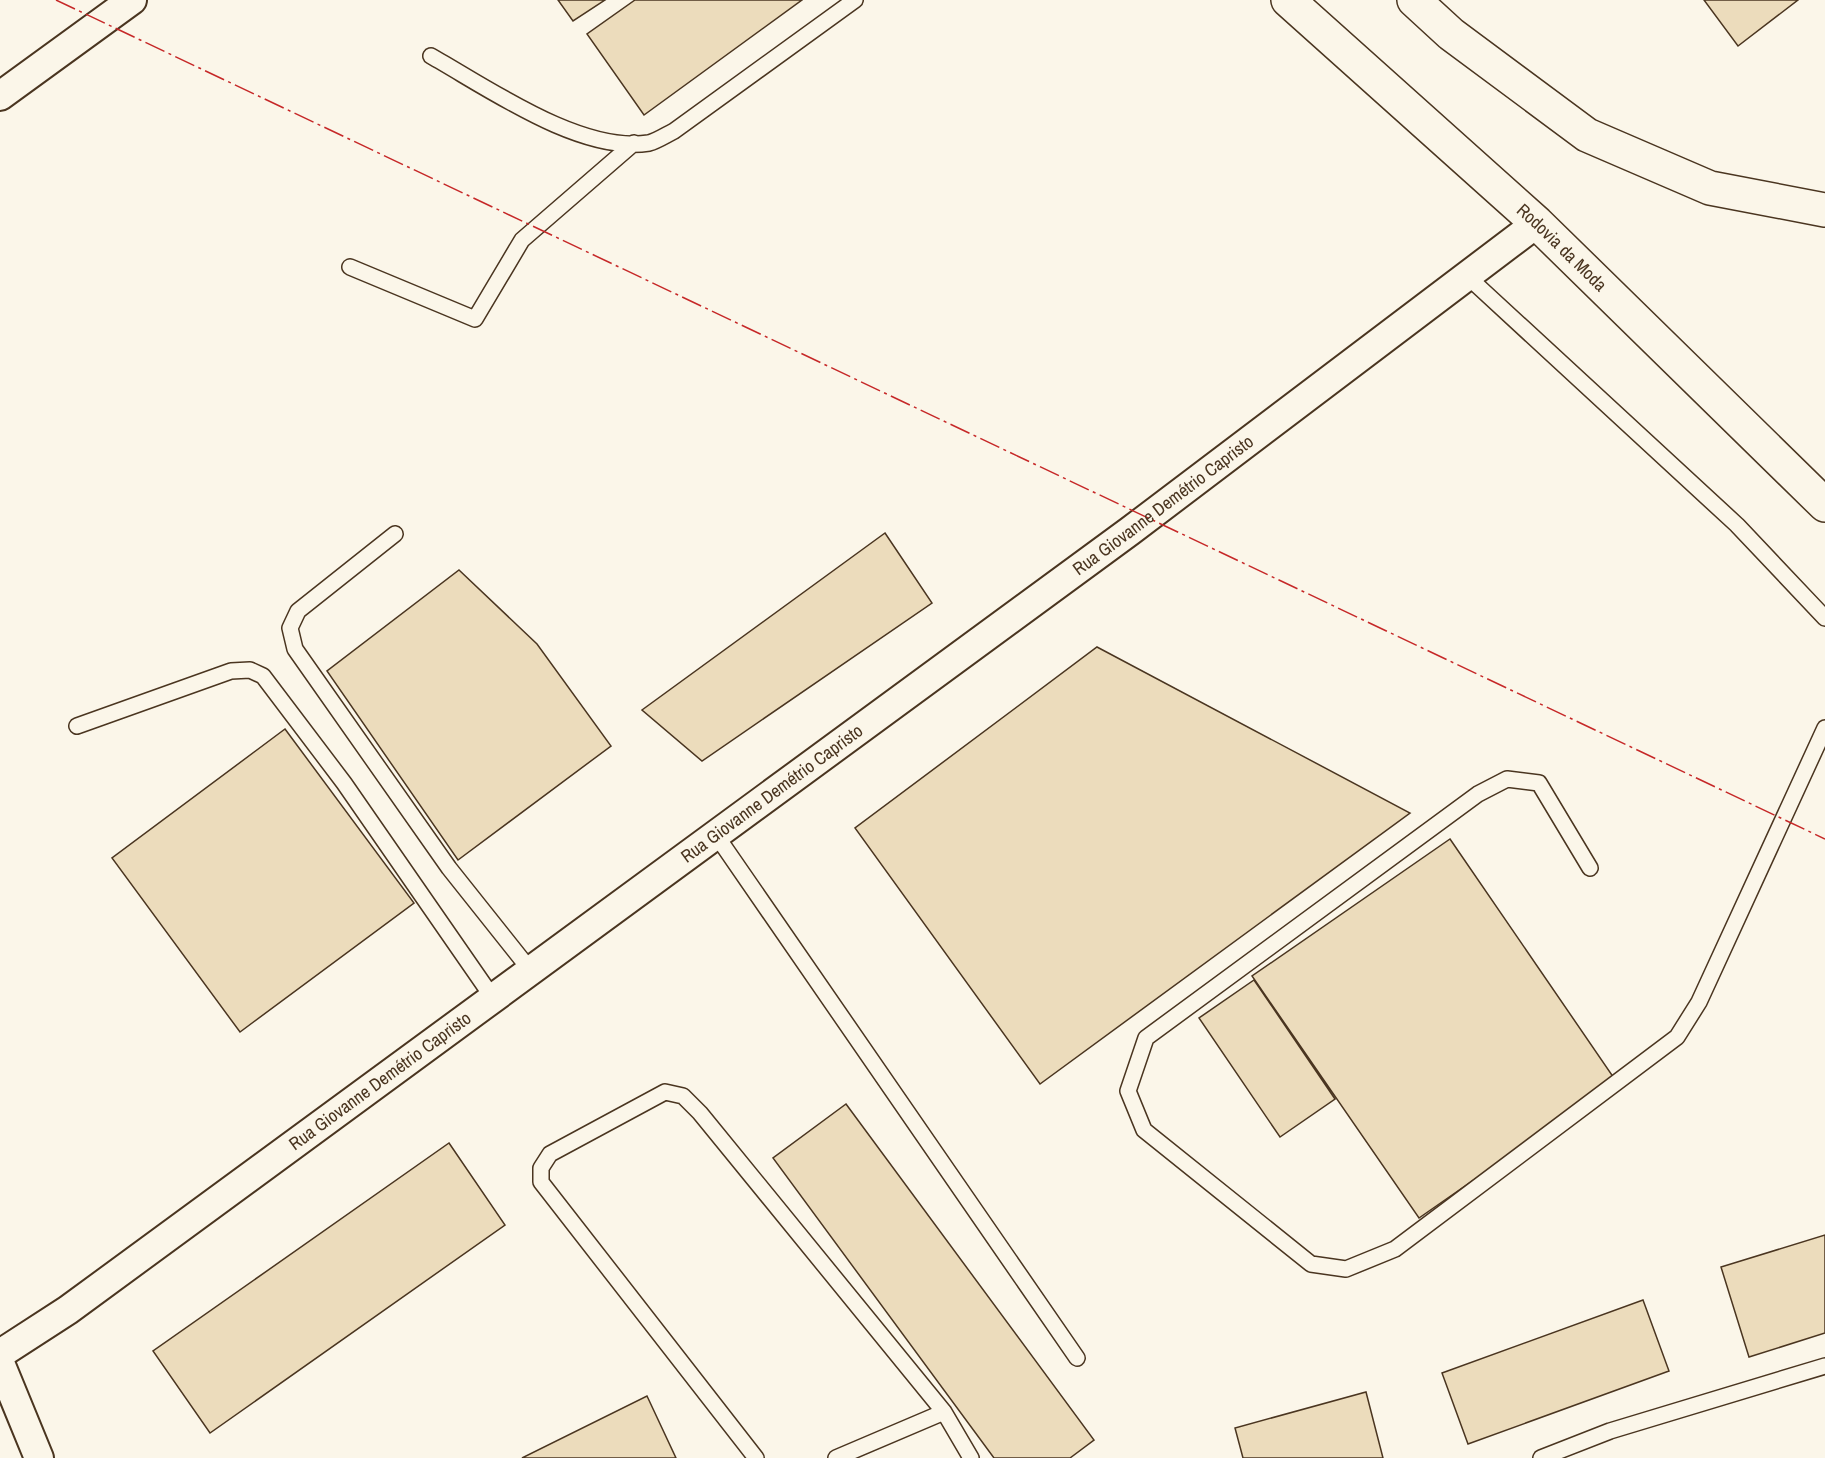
<svg xmlns="http://www.w3.org/2000/svg" width="1825" height="1458" font-family="'Archivo Narrow',sans-serif">
<rect width="100%" height="100%" fill="#fbf6e9"/>
<path fill="#ecdcbc" stroke="#4a3520" stroke-width="1.5" d="M 558,0 L 605,0 L 573,21 Z
M 635,0 L 802,0 L 644,115 L 587,34 Z
M 1704,0 L 1798,0 L 1738,46 Z
M 885,533 L 932,603 L 702,761 L 642,710 Z
M 459,570 L 537,644 L 611,746 L 458,860 L 327,671 Z
M 1097,647 L 1410,813 L 1040,1084 L 855,828 Z
M 285,729 L 414,903 L 240,1032 L 112,858 Z
M 1450,839 L 1616,1081 L 1419,1218 L 1252,976 Z
M 1254,980 L 1335,1099 L 1280,1137 L 1199,1018 Z
M 846,1104 L 1094,1440 L 1070,1458 L 994,1458 L 773,1158 Z
M 449,1143 L 505,1225 L 210,1433 L 153,1351 Z
M 1825,1235 L 1825,1333 L 1749,1357 L 1721,1267 Z
M 1643,1300 L 1669,1371 L 1468,1444 L 1442,1373 Z
M 1366,1392 L 1383,1458 L 1243,1458 L 1235,1428 Z
M 647,1396 L 676,1458 L 522,1458 Z"/>
<g fill="none" stroke-linecap="round" stroke-linejoin="round">
<g stroke="#4a3520" stroke-width="18">
<path id="lane" d="M 431,56 C 488,88 581,154 649,143 C 657,141 666,135 674,131 L 855,0
M 350,267 L 475,319 L 522,240 L 634,143
M 1467,276 L 1737,525 L 1825,618
M 395,534 L 298,611 L 290,628 L 295,649 L 449,868 L 531,971
M 77,726 L 231,671 L 250,670 L 263,676 L 344,783 L 493,998
M 716,835 L 1077,1358
M 1590,868 L 1539,783 L 1507,779 L 1478,794 L 1146,1038 L 1128,1091 L 1144,1130 L 1311,1264 L 1346,1269 L 1395,1249 L 1677,1037 L 1699,1002 L 1825,728
M 756,1458 L 541,1182 L 541,1168 L 550,1154 L 665,1092 L 683,1096 L 700,1113 L 944,1412 L 971,1458
M 836,1458 L 944,1412
M 1541,1458 L 1610,1431 L 1825,1366"/>
</g>
<g stroke="#4a3520" stroke-width="32">
<g id="street">
<path d="M 0,96 L 132,0"/>
<path id="s1" d="M 0,1354 L 68,1310 L 1130,531 L 1537,223"/>
<path d="M 0,1363 L 39,1458"/>
</g>
</g>
<g stroke="#4a3520" stroke-width="36">
<g id="highway">
<path id="s2" d="M 1288,0 L 1537,223 L 1825,505"/>
<path d="M 1414,0 L 1451,34 L 1587,135 L 1710,188 L 1825,210"/>
</g>
</g>
<use href="#lane" stroke="#fbf6e9" stroke-width="15"/>
<use href="#street" stroke="#fbf6e9" stroke-width="28"/>
<use href="#highway" stroke="#fbf6e9" stroke-width="33"/>
<path stroke="#c62828" stroke-width="1.5" stroke-dasharray="21 4.5 3 4.5" stroke-linecap="butt" d="M 56,0 L 1825,839"/>
</g>
<g text-anchor="middle" stroke-width="4.5" stroke-linejoin="round" paint-order="stroke">
<g font-size="18" fill="#4a3520" stroke="#fbf6e9">
<text dy="6" stroke="none"><textPath href="#s2" startOffset="369">Rodovia da Moda</textPath></text>
<text dy="6" stroke="none"><textPath href="#s1" startOffset="1440">Rua Giovanne Demétrio Capristo</textPath></text>
<text dy="6" stroke="none"><textPath href="#s1" startOffset="954">Rua Giovanne Demétrio Capristo</textPath></text>
<text dy="6" stroke="none"><textPath href="#s1" startOffset="468">Rua Giovanne Demétrio Capristo</textPath></text>
</g>
</g>
</svg>
